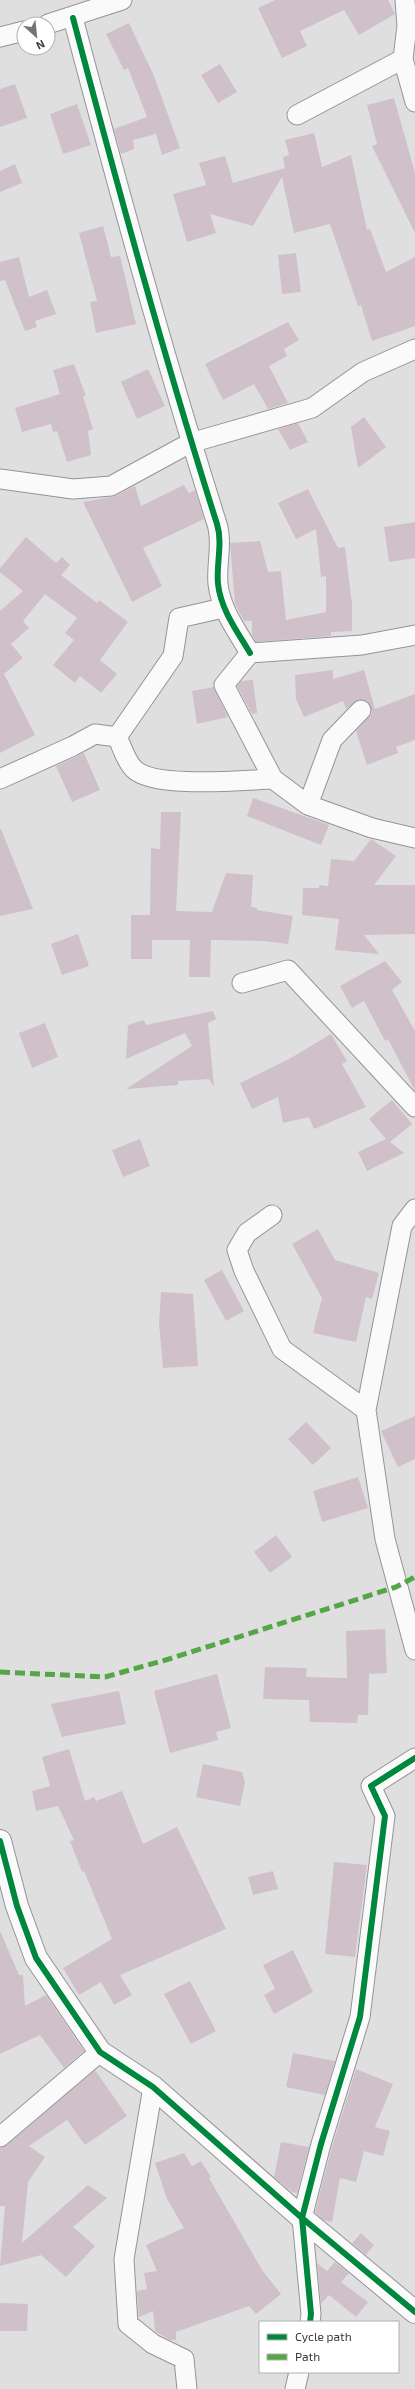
<svg xmlns="http://www.w3.org/2000/svg" width="415" height="2389" font-family="'Exo 2',sans-serif">
<rect width="100%" height="100%" fill="#e0dfe0"/>
<path fill="#d0c0c9" d="M 275,0 L 388,0 L 395,14 L 359,35 L 344,10 L 300,31 L 307,46 L 282,58 L 258,8 Z
M 129,23 L 154,76 L 180,148 L 162,155 L 156,134 L 133,140 L 134,149 L 121,154 L 114,129 L 147,117 L 128,68 L 124,70 L 106,34 Z
M 220,64 L 237,92 L 218,103 L 201,75 Z
M 15,84 L 27,118 L 0,127 L 0,89 Z
M 394,98 L 415,173 L 415,233 L 372,146 L 377,144 L 367,105 Z
M 77,104 L 91,145 L 63,154 L 50,114 Z
M 314,133 L 322,167 L 351,155 L 367,230 L 370,229 L 386,272 L 415,257 L 415,326 L 372,341 L 361,305 L 358,306 L 330,224 L 294,233 L 282,177 L 253,226 L 210,214 L 216,233 L 187,242 L 173,194 L 206,185 L 199,163 L 225,156 L 233,183 L 285,168 L 283,157 L 289,155 L 285,140 Z
M 15,164 L 22,183 L 0,192 L 0,171 Z
M 103,226 L 111,257 L 120,256 L 136,324 L 96,333 L 90,302 L 97,301 L 79,233 Z
M 296,253 L 301,292 L 282,294 L 278,255 Z
M 19,257 L 29,297 L 47,290 L 56,314 L 35,321 L 37,327 L 25,331 L 5,280 L 0,281 L 0,262 Z
M 288,322 L 299,340 L 284,349 L 287,356 L 269,366 L 288,403 L 268,409 L 254,384 L 223,400 L 205,364 Z
M 74,364 L 86,396 L 83,396 L 93,429 L 88,431 L 91,455 L 67,462 L 57,431 L 53,432 L 51,424 L 22,432 L 15,408 L 60,394 L 53,370 Z
M 148,369 L 165,406 L 137,419 L 121,382 Z
M 364,417 L 386,447 L 358,468 L 351,427 Z
M 298,423 L 308,442 L 290,450 L 278,429 Z
M 184,485 L 189,493 L 195,490 L 204,519 L 143,548 L 162,586 L 132,602 L 83,502 L 116,496 L 135,486 L 141,506 Z
M 308,489 L 338,548 L 345,547 L 352,604 L 352,631 L 331,632 L 331,636 L 256,642 L 252,635 L 252,621 L 244,621 L 235,604 L 230,543 L 260,541 L 268,572 L 281,571 L 286,620 L 326,612 L 326,576 L 321,577 L 316,529 L 296,539 L 278,503 Z
M 415,522 L 415,558 L 389,562 L 384,527 Z
M 26,537 L 56,563 L 62,557 L 70,565 L 61,575 L 97,603 L 99,600 L 128,622 L 100,660 L 117,674 L 101,693 L 80,676 L 75,683 L 53,665 L 74,640 L 65,633 L 77,618 L 45,594 L 23,621 L 29,628 L 11,644 L 23,658 L 4,674 L 35,735 L 0,753 L 0,611 L 23,591 L 0,572 L 0,568 Z
M 333,670 L 333,679 L 364,670 L 375,709 L 415,694 L 415,740 L 396,747 L 398,753 L 367,765 L 356,731 L 372,713 L 368,702 L 358,700 L 346,709 L 343,701 L 304,717 L 296,699 L 295,675 Z
M 253,680 L 257,713 L 252,714 L 237,686 L 241,681 Z
M 214,687 L 228,717 L 197,724 L 192,691 Z
M 84,753 L 100,790 L 72,802 L 56,766 Z
M 253,798 L 329,825 L 321,845 L 247,816 Z
M 161,812 L 181,812 L 176,911 L 212,912 L 226,873 L 253,875 L 251,907 L 257,908 L 257,910 L 293,916 L 288,944 L 263,941 L 211,940 L 210,977 L 189,977 L 190,940 L 152,940 L 152,959 L 131,959 L 131,915 L 150,915 L 151,848 L 160,849 Z
M 1,829 L 33,909 L 0,916 L 0,830 Z
M 371,839 L 396,856 L 374,885 L 415,885 L 415,934 L 364,935 L 379,954 L 335,950 L 339,919 L 302,915 L 303,888 L 319,888 L 319,885 L 328,886 L 331,859 L 354,861 Z
M 78,934 L 89,966 L 62,975 L 51,944 Z
M 385,961 L 402,982 L 392,990 L 415,1031 L 415,1091 L 388,1039 L 385,1041 L 364,1001 L 352,1008 L 340,986 Z
M 213,1011 L 216,1019 L 208,1023 L 214,1087 L 209,1079 L 178,1081 L 178,1085 L 126,1089 L 192,1046 L 185,1033 L 126,1059 L 128,1025 L 144,1020 L 146,1025 Z
M 45,1023 L 58,1057 L 32,1068 L 19,1033 Z
M 331,1034 L 347,1061 L 342,1064 L 366,1107 L 314,1129 L 309,1117 L 283,1123 L 278,1097 L 252,1109 L 240,1083 L 289,1059 Z
M 392,1100 L 412,1124 L 390,1142 L 404,1153 L 367,1171 L 358,1152 L 386,1139 L 369,1119 Z
M 140,1139 L 150,1166 L 123,1177 L 112,1150 Z
M 318,1229 L 335,1260 L 379,1273 L 372,1299 L 366,1297 L 356,1342 L 313,1333 L 322,1298 L 292,1244 Z
M 222,1270 L 244,1311 L 226,1321 L 204,1280 Z
M 161,1292 L 193,1294 L 198,1366 L 163,1368 L 159,1323 Z
M 415,1416 L 415,1459 L 398,1467 L 381,1431 Z
M 306,1422 L 331,1448 L 313,1465 L 288,1439 Z
M 358,1477 L 368,1508 L 322,1522 L 313,1491 Z
M 276,1535 L 292,1557 L 270,1573 L 254,1552 Z
M 385,1629 L 387,1673 L 369,1674 L 368,1715 L 358,1715 L 357,1723 L 310,1722 L 309,1700 L 263,1699 L 265,1667 L 307,1668 L 306,1677 L 347,1678 L 346,1631 Z
M 217,1674 L 231,1728 L 216,1732 L 218,1740 L 170,1753 L 154,1691 Z
M 119,1691 L 126,1724 L 62,1737 L 51,1704 Z
M 69,1749 L 85,1801 L 94,1797 L 96,1801 L 122,1791 L 143,1844 L 177,1827 L 226,1929 L 120,1975 L 132,1995 L 114,2005 L 101,1982 L 79,1995 L 63,1968 L 112,1939 L 84,1871 L 82,1872 L 70,1841 L 74,1840 L 58,1806 L 36,1811 L 32,1791 L 50,1786 L 42,1757 Z
M 203,1764 L 242,1772 L 245,1782 L 240,1806 L 196,1797 Z
M 334,1862 L 367,1865 L 355,1957 L 325,1954 Z
M 273,1871 L 278,1889 L 253,1895 L 248,1877 Z
M 0,1931 L 19,1975 L 23,1975 L 25,2006 L 46,1995 L 84,2051 L 64,2068 L 40,2035 L 0,2054 Z
M 293,1950 L 313,1992 L 274,2014 L 264,1995 L 275,1989 L 263,1965 Z
M 190,1981 L 216,2031 L 191,2044 L 164,1994 Z
M 293,2053 L 335,2061 L 325,2095 L 286,2087 Z
M 356,2069 L 393,2084 L 375,2127 L 390,2131 L 383,2156 L 364,2151 L 356,2182 L 340,2178 L 332,2222 L 323,2220 L 315,2212 L 332,2147 Z
M 95,2070 L 127,2116 L 85,2145 L 67,2120 L 29,2146 L 45,2157 L 28,2182 L 22,2243 L 88,2185 L 107,2198 L 73,2227 L 95,2246 L 66,2277 L 41,2255 L 0,2266 L 5,2206 L 0,2206 L 0,2148 L 7,2145 Z
M 281,2142 L 309,2147 L 297,2193 L 292,2192 L 274,2177 Z
M 184,2153 L 192,2166 L 201,2161 L 211,2177 L 209,2178 L 262,2270 L 281,2294 L 256,2314 L 249,2306 L 176,2332 L 176,2340 L 170,2340 L 155,2331 L 153,2311 L 139,2317 L 137,2291 L 147,2289 L 144,2273 L 157,2271 L 146,2245 L 184,2228 L 167,2199 L 155,2163 Z
M 361,2233 L 374,2245 L 366,2255 L 352,2243 Z
M 335,2262 L 349,2273 L 341,2282 L 368,2302 L 356,2317 L 329,2295 L 321,2304 L 317,2263 L 327,2271 Z
M 0,2303 L 28,2304 L 27,2331 L 0,2331 Z"/>
<g fill="none" stroke-linecap="round" stroke-linejoin="round">
<g stroke="#959495" stroke-width="21">
<path id="minor" d="M 405,0 L 407,26 L 403,59 L 415,102
M 73,18 C 118,188 164,357 217,524 C 223,543 216,565 218,584 C 221,610 237,631 250,653
M 48,24 L 122,0
M 0,37 L 24,31
M 297,115 L 403,59
M 0,479 L 73,489 L 111,486 L 190,443 L 312,408 L 363,372 L 415,349
M 415,635 L 362,645 L 250,653 L 224,685 L 273,779 L 308,805 L 372,828 L 415,838
M 117,737 L 173,656 L 179,618 L 223,608
M 0,779 L 73,746 L 95,734 L 117,737 C 122,746 126,762 134,769 C 154,789 243,780 273,779
M 308,805 L 332,740 L 361,710
M 242,983 L 288,970 L 415,1107
M 415,1209 L 402,1226 L 366,1410 L 385,1539 L 415,1650
M 272,1215 L 247,1233 L 237,1250 L 244,1271 L 282,1349 L 366,1410
M 153,2087 L 124,2259 L 128,2324 L 153,2344 L 184,2359 L 187,2389
M 0,2137 L 100,2052
M 310,2322 L 311,2314 L 302,2218 L 321,2144 L 360,2017 L 385,1816 L 371,1786 L 415,1758
M 295,2389 L 299,2372"/>
</g>
<g stroke="#959495" stroke-width="24">
<path id="tertiary" d="M 0,1841 L 17,1906 L 36,1958 L 100,2052 L 153,2087 L 302,2218 L 415,2312"/>
</g>
<use href="#minor" stroke="#fafafa" stroke-width="19"/>
<use href="#tertiary" stroke="#fafafa" stroke-width="22"/>
<path stroke="#54a646" stroke-width="5" stroke-dasharray="10 5" stroke-linecap="butt" d="M 0,1672 L 105,1677 L 169,1659 L 396,1587 L 415,1577"/>
<g stroke="#fff" stroke-width="8">
<path id="cycleway" d="M 73,18 C 118,188 164,357 217,524 C 223,543 216,565 218,584 C 221,610 237,631 250,653
M 0,1841 L 17,1906 L 36,1958 L 100,2052 L 153,2087 L 302,2218 L 415,2312
M 310,2322 L 311,2314 L 302,2218 L 321,2144 L 360,2017 L 385,1816 L 371,1786 L 415,1758"/>
</g>
<use href="#cycleway" stroke="#00873e" stroke-width="6"/>
</g>
<rect x="259" y="2321" width="140" height="52" fill="#ffffff" stroke="#b1b1b1"/>
<rect x="267" y="2334" width="20" height="6" fill="#00873e" stroke="#b1b1b1"/>
<text x="295" y="2341" font-size="12" fill="#3d3c3d">Cycle path</text>
<rect x="267" y="2354" width="20" height="6" fill="#54a646" stroke="#b1b1b1"/>
<text x="295" y="2361" font-size="12" fill="#3d3c3d">Path</text>
<g transform="translate(36 36) rotate(153)"><circle r="19" fill="#ffffff" stroke="#b1b1b1"/>
<path d="M0-3L7 15L0 10L-7 15Z" fill="#767576"/>
<text y="-6" font-size="11" font-weight="bold" text-anchor="middle" fill="#3d3c3d">N</text>
</g>
</svg>
